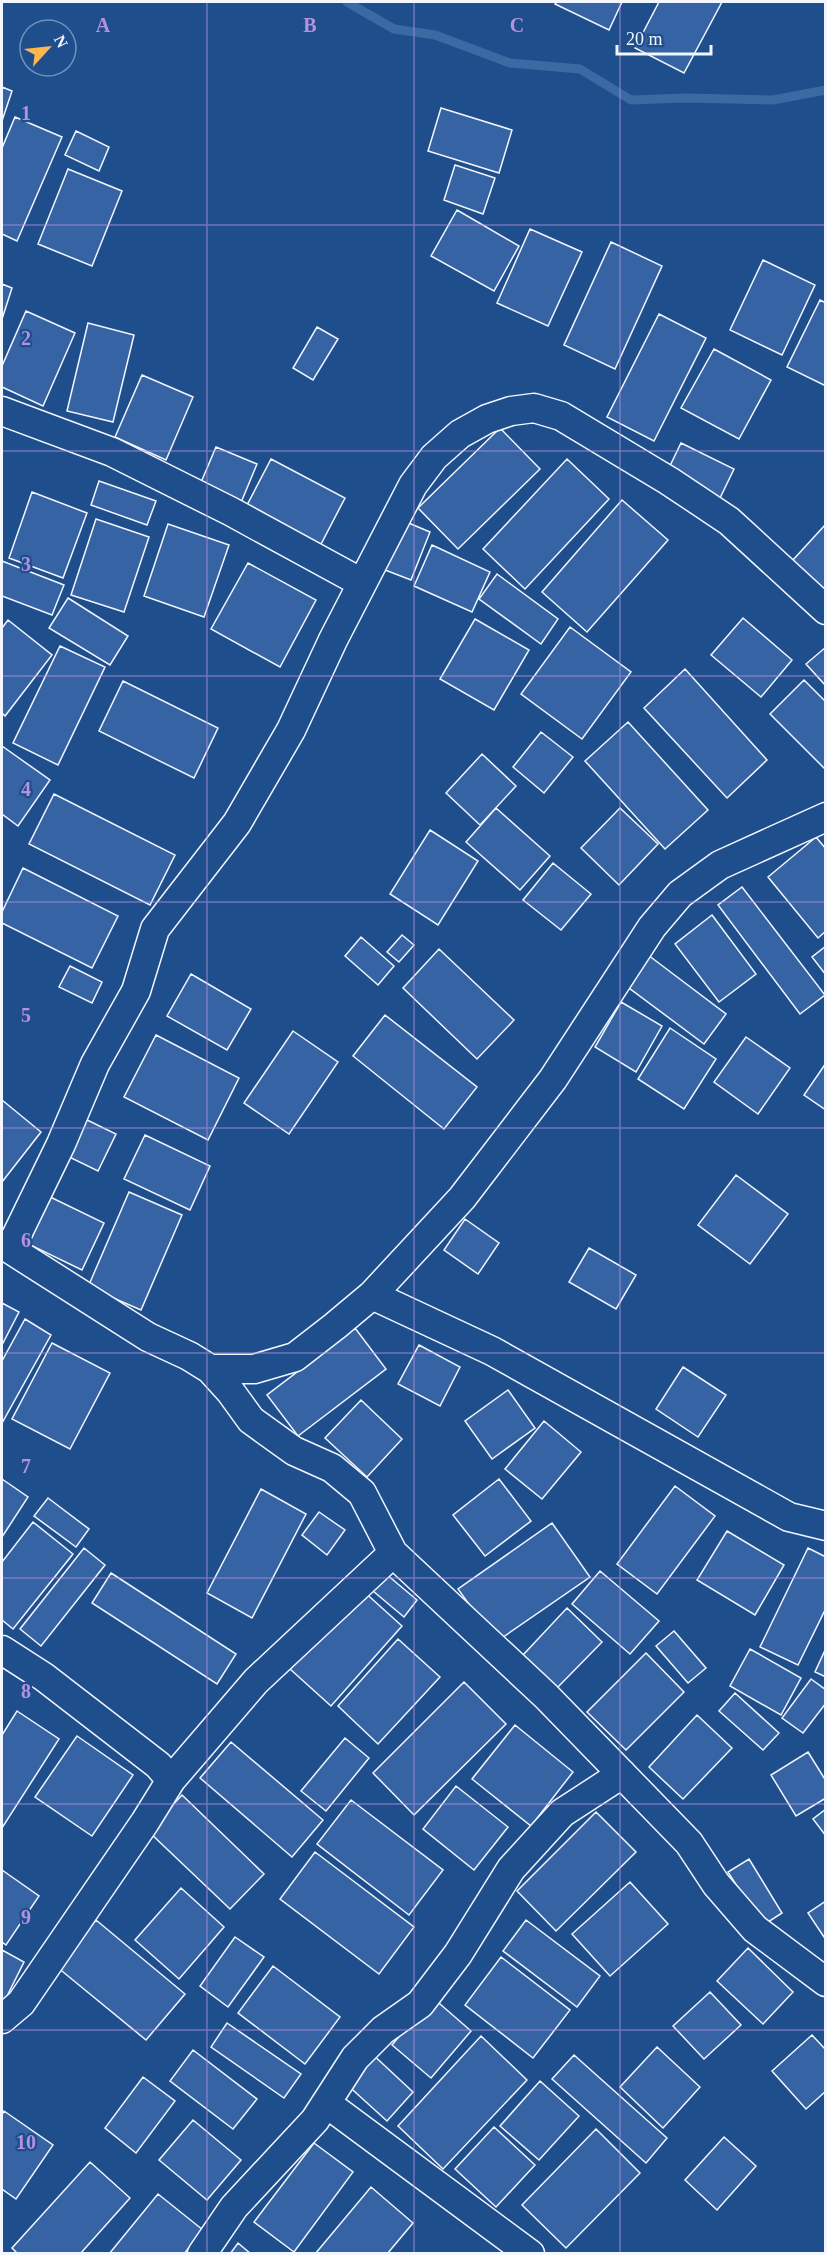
<svg xmlns="http://www.w3.org/2000/svg" width="827" height="2255" font-family="Georgia,serif">
<rect width="100%" height="100%" fill="#1f4e8c"/>
<g fill="none" stroke-linecap="round" stroke-linejoin="round">
<path stroke="#3b69a3" stroke-width="9" d="M 347,2 L 394,29 L 435,35 L 510,63 L 580,69 L 631,100 L 684,98 L 773,100 L 826,90"/>
</g>
<path fill="#3563a3" stroke="#f2f6ff" stroke-width="1.5" d="M 557,2 L 622,2 L 609,30 L 555,4 Z
M 659,2 L 722,2 L 684,73 L 635,48 Z
M 2,87 L 12,91 L 2,121 Z
M 441,108 L 512,130 L 499,173 L 428,151 Z
M 15,117 L 62,137 L 17,241 L 2,234 L 2,148 Z
M 76,131 L 109,147 L 99,171 L 65,155 Z
M 455,165 L 495,178 L 483,214 L 444,200 Z
M 68,169 L 122,191 L 92,266 L 38,244 Z
M 457,210 L 519,246 L 494,291 L 431,256 Z
M 530,229 L 582,252 L 548,326 L 497,303 Z
M 611,242 L 662,266 L 615,369 L 564,345 Z
M 763,260 L 815,285 L 782,355 L 730,330 Z
M 2,284 L 12,288 L 2,319 Z
M 820,300 L 826,303 L 826,386 L 787,367 Z
M 26,311 L 75,333 L 43,406 L 2,387 L 2,366 Z
M 659,314 L 706,338 L 654,441 L 607,417 Z
M 88,323 L 134,335 L 113,422 L 67,411 Z
M 317,327 L 338,339 L 313,380 L 293,368 Z
M 714,349 L 771,380 L 739,439 L 681,408 Z
M 142,375 L 193,397 L 166,460 L 115,437 Z
M 500,428 L 540,469 L 458,549 L 418,508 Z
M 681,443 L 734,469 L 720,498 L 667,472 Z
M 216,447 L 257,464 L 240,505 L 199,487 Z
M 271,459 L 345,498 L 319,548 L 245,509 Z
M 567,459 L 609,499 L 525,589 L 483,549 Z
M 99,481 L 156,501 L 147,525 L 91,505 Z
M 32,492 L 87,513 L 63,578 L 9,558 Z
M 622,500 L 668,540 L 587,632 L 542,592 Z
M 96,519 L 149,537 L 124,612 L 71,595 Z
M 399,519 L 430,532 L 411,580 L 380,568 Z
M 168,524 L 229,545 L 204,617 L 144,596 Z
M 826,524 L 826,591 L 792,561 Z
M 432,545 L 490,572 L 472,612 L 414,586 Z
M 2,561 L 64,585 L 52,615 L 2,596 Z
M 248,563 L 316,600 L 280,667 L 211,629 Z
M 497,574 L 558,619 L 541,644 L 479,599 Z
M 68,598 L 128,636 L 110,665 L 49,628 Z
M 743,618 L 792,660 L 761,697 L 711,655 Z
M 475,619 L 529,650 L 494,710 L 440,679 Z
M 8,620 L 52,655 L 5,716 L 2,713 L 2,628 Z
M 570,627 L 631,672 L 582,739 L 521,694 Z
M 60,646 L 105,667 L 58,765 L 13,743 Z
M 826,647 L 826,686 L 806,664 Z
M 685,669 L 767,760 L 727,798 L 644,708 Z
M 804,680 L 826,702 L 826,770 L 770,714 Z
M 123,681 L 218,728 L 194,778 L 99,731 Z
M 628,722 L 708,810 L 665,849 L 585,761 Z
M 541,732 L 573,757 L 544,793 L 513,767 Z
M 2,746 L 50,780 L 18,826 L 2,814 Z
M 482,754 L 516,786 L 480,825 L 446,793 Z
M 54,794 L 175,855 L 150,905 L 29,844 Z
M 496,808 L 550,856 L 520,890 L 466,842 Z
M 620,808 L 658,844 L 619,885 L 581,848 Z
M 430,830 L 478,861 L 438,925 L 390,894 Z
M 816,837 L 826,849 L 826,931 L 818,938 L 768,877 Z
M 553,863 L 591,894 L 561,930 L 523,900 Z
M 23,868 L 118,916 L 92,968 L 2,923 L 2,912 Z
M 742,887 L 825,995 L 800,1014 L 718,905 Z
M 712,915 L 756,974 L 719,1002 L 675,944 Z
M 402,935 L 414,945 L 399,962 L 387,952 Z
M 361,937 L 394,966 L 378,985 L 345,956 Z
M 826,946 L 826,975 L 812,957 Z
M 439,949 L 514,1020 L 477,1059 L 403,988 Z
M 648,955 L 726,1014 L 704,1044 L 625,985 Z
M 70,966 L 102,982 L 92,1003 L 59,987 Z
M 191,974 L 251,1009 L 227,1050 L 167,1016 Z
M 621,1002 L 662,1026 L 636,1072 L 595,1047 Z
M 385,1015 L 477,1087 L 444,1129 L 353,1056 Z
M 670,1028 L 716,1059 L 684,1109 L 638,1079 Z
M 293,1031 L 338,1062 L 289,1134 L 244,1103 Z
M 156,1035 L 239,1078 L 208,1140 L 124,1097 Z
M 746,1037 L 790,1068 L 758,1114 L 714,1082 Z
M 826,1063 L 826,1110 L 804,1095 Z
M 2,1100 L 41,1132 L 2,1182 Z
M 81,1117 L 116,1134 L 98,1171 L 63,1154 Z
M 145,1135 L 210,1166 L 190,1210 L 124,1179 Z
M 736,1175 L 788,1214 L 750,1264 L 698,1225 Z
M 129,1192 L 182,1215 L 141,1310 L 88,1287 Z
M 42,1193 L 104,1223 L 82,1270 L 20,1240 Z
M 465,1219 L 499,1243 L 478,1274 L 444,1250 Z
M 589,1248 L 636,1275 L 616,1309 L 569,1282 Z
M 2,1303 L 19,1312 L 2,1345 Z
M 25,1319 L 51,1335 L 2,1423 L 2,1361 Z
M 355,1328 L 386,1369 L 298,1436 L 267,1395 Z
M 52,1343 L 110,1373 L 70,1449 L 12,1419 Z
M 419,1345 L 460,1367 L 440,1406 L 398,1384 Z
M 683,1367 L 726,1395 L 698,1437 L 656,1409 Z
M 508,1390 L 535,1428 L 492,1459 L 465,1421 Z
M 361,1400 L 402,1439 L 367,1477 L 325,1438 Z
M 544,1421 L 581,1452 L 542,1499 L 505,1469 Z
M 2,1479 L 28,1497 L 2,1537 Z
M 499,1479 L 531,1521 L 485,1556 L 453,1515 Z
M 675,1486 L 715,1516 L 657,1594 L 617,1564 Z
M 261,1489 L 306,1514 L 252,1618 L 207,1593 Z
M 48,1498 L 89,1529 L 76,1547 L 34,1516 Z
M 319,1512 L 345,1530 L 327,1555 L 302,1535 Z
M 33,1522 L 73,1554 L 13,1629 L 2,1620 L 2,1562 Z
M 552,1523 L 590,1577 L 496,1642 L 458,1589 Z
M 727,1531 L 784,1565 L 755,1615 L 697,1580 Z
M 84,1548 L 105,1565 L 41,1646 L 20,1629 Z
M 808,1548 L 826,1557 L 826,1608 L 798,1665 L 760,1647 Z
M 380,1569 L 417,1600 L 404,1617 L 367,1586 Z
M 600,1571 L 659,1621 L 630,1654 L 572,1604 Z
M 111,1573 L 236,1654 L 217,1684 L 92,1603 Z
M 361,1589 L 402,1626 L 331,1706 L 290,1669 Z
M 567,1608 L 602,1642 L 557,1688 L 523,1655 Z
M 674,1631 L 706,1668 L 688,1683 L 656,1646 Z
M 398,1639 L 440,1677 L 378,1744 L 338,1706 Z
M 826,1648 L 826,1677 L 815,1672 Z
M 750,1649 L 801,1678 L 781,1715 L 730,1686 Z
M 646,1653 L 684,1692 L 626,1750 L 587,1712 Z
M 811,1679 L 826,1690 L 826,1703 L 803,1733 L 782,1718 Z
M 464,1682 L 506,1724 L 414,1815 L 373,1773 Z
M 735,1693 L 779,1733 L 763,1750 L 719,1711 Z
M 17,1711 L 59,1739 L 2,1828 L 2,1735 Z
M 697,1715 L 732,1748 L 683,1799 L 649,1767 Z
M 515,1725 L 573,1772 L 531,1826 L 472,1779 Z
M 77,1736 L 133,1775 L 92,1836 L 35,1797 Z
M 345,1738 L 369,1758 L 326,1811 L 301,1791 Z
M 231,1742 L 323,1820 L 292,1857 L 200,1778 Z
M 808,1752 L 826,1781 L 826,1798 L 796,1816 L 771,1775 Z
M 456,1786 L 508,1827 L 474,1870 L 423,1829 Z
M 182,1795 L 264,1874 L 230,1909 L 148,1831 Z
M 351,1800 L 443,1870 L 409,1915 L 317,1844 Z
M 826,1809 L 826,1836 L 813,1819 Z
M 596,1812 L 636,1852 L 556,1931 L 517,1891 Z
M 315,1852 L 414,1927 L 379,1974 L 280,1899 Z
M 749,1859 L 782,1913 L 762,1926 L 728,1872 Z
M 2,1870 L 39,1896 L 6,1945 L 2,1942 Z
M 630,1882 L 668,1924 L 610,1976 L 572,1934 Z
M 181,1888 L 224,1927 L 179,1979 L 135,1940 Z
M 826,1901 L 826,1940 L 808,1913 Z
M 96,1920 L 185,1994 L 146,2040 L 57,1967 Z
M 526,1920 L 600,1976 L 577,2007 L 503,1951 Z
M 235,1937 L 264,1957 L 228,2007 L 200,1986 Z
M 748,1948 L 793,1992 L 763,2024 L 717,1981 Z
M 2,1950 L 24,1962 L 3,2004 L 2,2004 Z
M 501,1957 L 570,2010 L 533,2058 L 465,2005 Z
M 273,1966 L 340,2017 L 305,2064 L 238,2013 Z
M 710,1992 L 741,2025 L 704,2059 L 673,2026 Z
M 432,1997 L 471,2031 L 431,2078 L 392,2045 Z
M 227,2023 L 301,2074 L 284,2098 L 211,2047 Z
M 812,2035 L 826,2050 L 826,2091 L 806,2109 L 772,2071 Z
M 481,2036 L 527,2080 L 443,2169 L 398,2126 Z
M 657,2047 L 700,2087 L 663,2128 L 620,2087 Z
M 193,2050 L 257,2099 L 233,2129 L 170,2081 Z
M 370,2052 L 413,2092 L 387,2121 L 344,2082 Z
M 574,2055 L 667,2138 L 646,2163 L 552,2079 Z
M 143,2077 L 175,2101 L 136,2153 L 105,2128 Z
M 540,2081 L 579,2116 L 539,2160 L 500,2126 Z
M 4,2111 L 53,2145 L 16,2199 L 2,2189 L 2,2115 Z
M 193,2120 L 241,2160 L 207,2200 L 159,2160 Z
M 494,2127 L 535,2165 L 496,2207 L 455,2169 Z
M 596,2129 L 640,2173 L 566,2248 L 522,2205 Z
M 724,2137 L 756,2166 L 717,2210 L 685,2180 Z
M 314,2143 L 353,2172 L 294,2252 L 254,2222 Z
M 90,2162 L 130,2198 L 80,2254 L 18,2254 L 12,2248 Z
M 371,2187 L 413,2223 L 387,2254 L 315,2254 Z
M 158,2194 L 203,2230 L 184,2254 L 109,2254 Z
M 238,2243 L 251,2254 L 230,2254 Z"/>
<g fill="none" stroke-linecap="round" stroke-linejoin="round">
<g stroke="#f2f6ff" stroke-width="31">
<path id="minor" d="M 2,411 L 112,452 L 230,511 L 362,583
M 2,1244 L 148,1337 L 189,1356 L 210,1369 L 254,1369 L 295,1357 L 335,1326 L 372,1295 L 462,1198 L 553,1079 L 652,927 L 680,894 L 720,865 L 826,817
M 10,1249 L 61,1144 L 95,1064 L 136,991 L 155,929 L 237,823 L 291,730 L 333,640 L 413,485 L 434,457 L 460,434 L 487,419 L 511,411 L 534,408 L 561,416 L 669,481 L 729,521 L 826,610
M 372,1295 L 492,1351 L 789,1517 L 826,1526
M 210,1369 L 230,1391 L 251,1420 L 294,1451 L 332,1468 L 362,1493 L 393,1553 L 546,1696 L 689,1843 L 716,1884 L 755,1929 L 826,1982
M 2,1650 L 44,1677 L 158,1765 L 171,1780 L 145,1822 L 21,2003 L 2,2019
M 171,1780 L 256,1681 L 393,1553
M 326,2103 L 530,2254
M 202,2254 L 234,2207 L 315,2120 L 355,2058 L 383,2030 L 420,2004 L 458,1954 L 511,1869 L 562,1813 L 622,1774"/>
</g>
<use href="#minor" stroke="#1f4e8c" stroke-width="28"/>
</g>
<path fill="none" stroke="#b691df" stroke-width="1.5" stroke-opacity="0.55" d="M 207,2 L 207,2254M 414,2 L 414,2254M 620,2 L 620,2254M 2,225 L 826,225M 2,451 L 826,451M 2,676 L 826,676M 2,902 L 826,902M 2,1128 L 826,1128M 2,1353 L 826,1353M 2,1578 L 826,1578M 2,1804 L 826,1804M 2,2030 L 826,2030"/>
<g font-size="20" text-anchor="middle" font-weight="bold" fill="#b691df" stroke="#1f4e8c" stroke-width="4.5" stroke-linejoin="round" paint-order="stroke">
<text x="103" y="32">A</text>
<text x="310" y="32">B</text>
<text x="517" y="32">C</text>
<text x="26" y="120">1</text>
<text x="26" y="345">2</text>
<text x="26" y="571">3</text>
<text x="26" y="796">4</text>
<text x="26" y="1022">5</text>
<text x="26" y="1247">6</text>
<text x="26" y="1473">7</text>
<text x="26" y="1698">8</text>
<text x="26" y="1924">9</text>
<text x="26" y="2149">10</text>
</g>
<rect width="827" height="2255" fill="none" stroke="#f2f6ff" stroke-width="6"/>
<g transform="translate(48 48) rotate(63)"><circle r="28" fill="#1f4e8c" stroke="#7391ba" stroke-width="1.5"/>
<path d="M0-4.5L10 22L0 15L-10 22Z" fill="#ffb74d"/>
<text y="-9" font-size="16" font-weight="bold" text-anchor="middle" fill="#f2f6ff">N</text>
</g>
<path d="M617 45v9h94v-9" fill="none" stroke="#f2f6ff" stroke-width="3"/>
<text x="626" y="45" font-size="18" fill="#f2f6ff" stroke="#1f4e8c" stroke-width="4.5" paint-order="stroke">20 m</text>
</svg>
